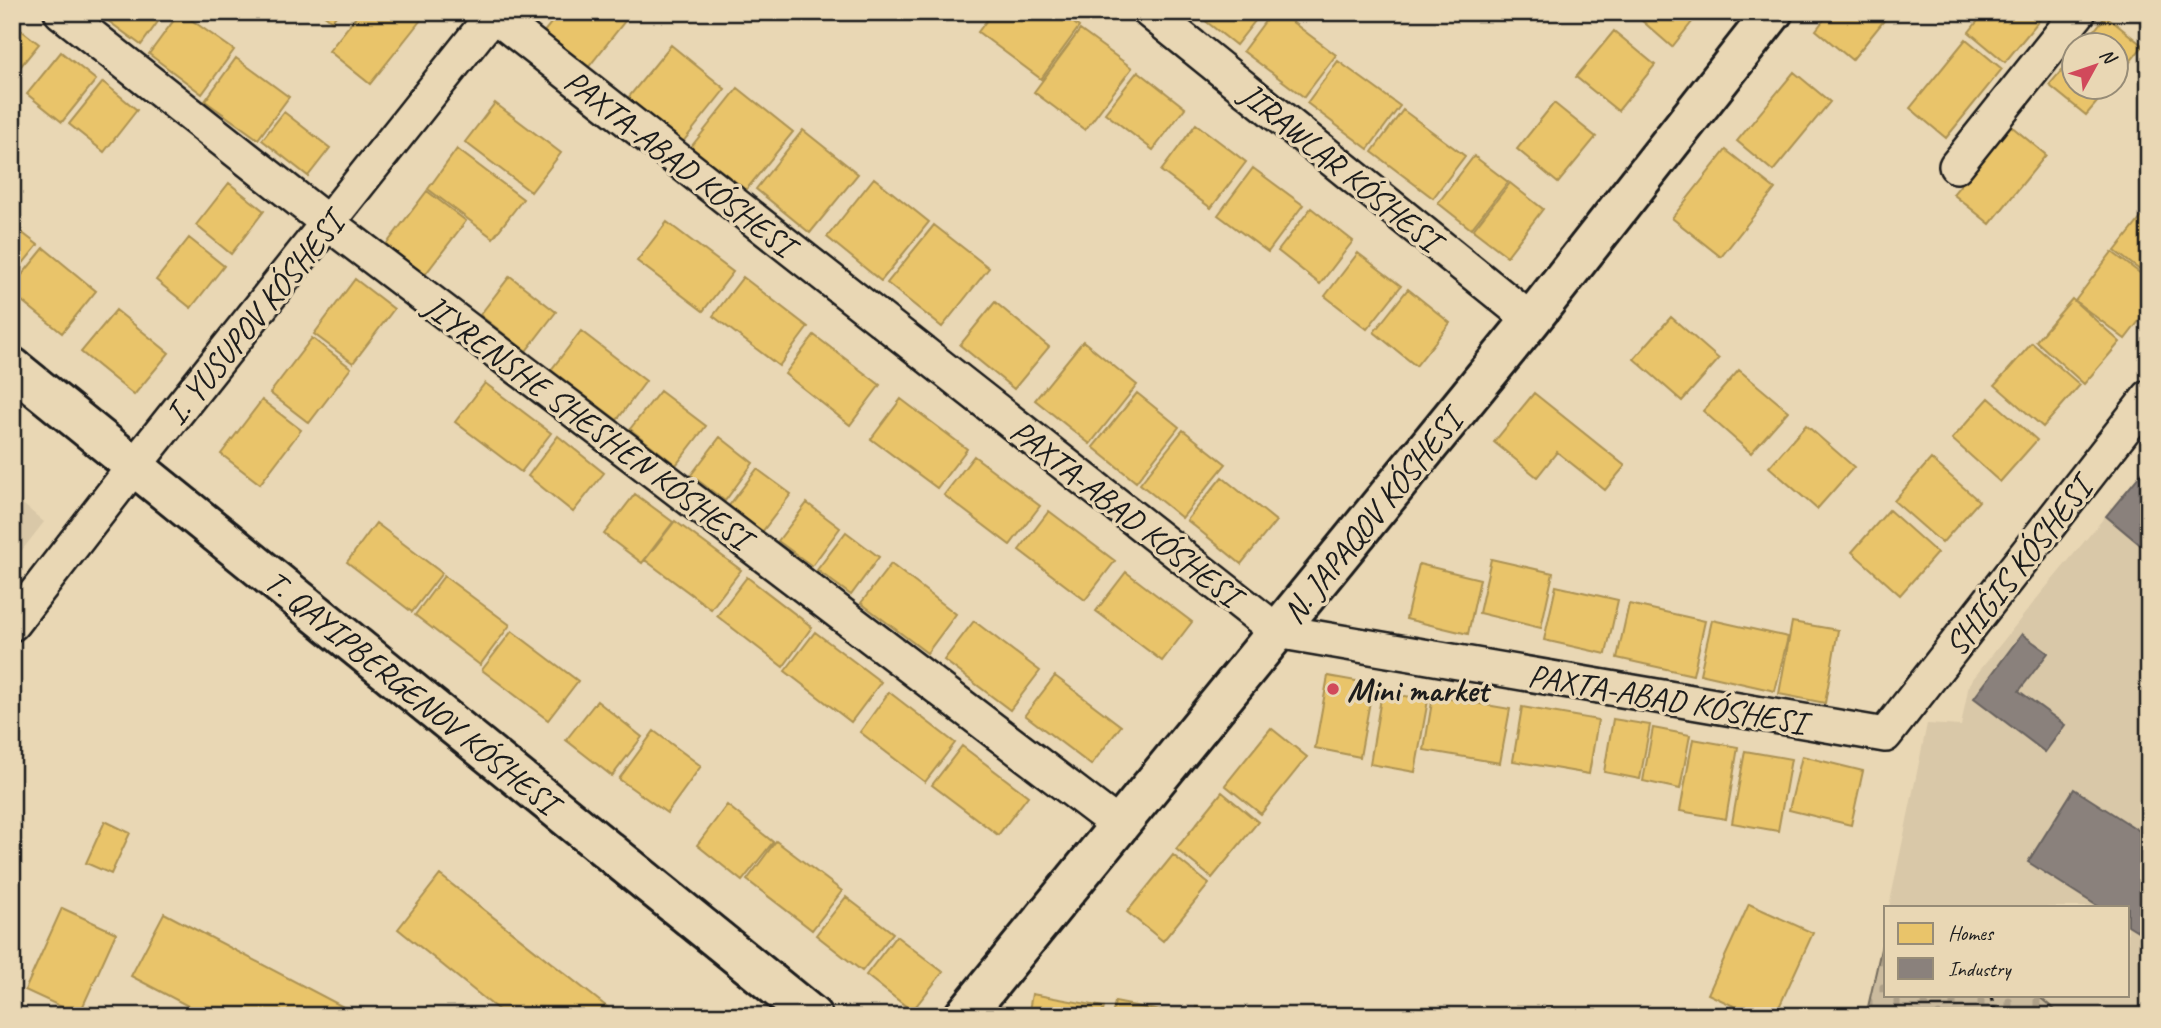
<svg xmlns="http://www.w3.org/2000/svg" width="2161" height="1028" font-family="Caveat,sans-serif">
<defs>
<pattern id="cemetery-stones" width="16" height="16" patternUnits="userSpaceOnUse" patternTransform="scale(1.75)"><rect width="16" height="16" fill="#cbbb9e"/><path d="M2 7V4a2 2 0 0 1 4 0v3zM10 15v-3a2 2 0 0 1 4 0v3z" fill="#aea088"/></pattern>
</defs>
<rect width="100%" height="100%" fill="#e9d7b4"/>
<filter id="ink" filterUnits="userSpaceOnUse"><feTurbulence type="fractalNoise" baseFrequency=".0143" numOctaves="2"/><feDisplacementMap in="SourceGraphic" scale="14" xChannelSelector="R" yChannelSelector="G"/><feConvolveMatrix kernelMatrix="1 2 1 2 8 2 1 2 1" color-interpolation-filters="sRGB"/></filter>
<g filter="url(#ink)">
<path fill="#d9c8a8" d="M 2149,464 L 2149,1008 L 2143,1016 L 2062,1016 L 2037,995 L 2128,995 L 2128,907 L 1889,907 L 1927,724 L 1961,726 L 1969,684 L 2038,597 Z
M 12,495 L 44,522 L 12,563 Z"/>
<path fill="url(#cemetery-stones)" stroke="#746c5d" stroke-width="2" d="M 1883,940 L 1886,941 L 1886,995 L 2037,995 L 2062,1016 L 1866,1016 Z"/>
<path fill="#e9c46a" stroke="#ac9253" stroke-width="2" d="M 96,12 L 165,12 L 141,45 Z
M 180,12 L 234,50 L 202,94 L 149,54 Z
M 321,12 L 339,12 L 332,21 Z
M 360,12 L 419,12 L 424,16 L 370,84 L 329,51 Z
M 560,12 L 632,12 L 587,69 L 542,34 Z
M 993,12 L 1059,12 L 1079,27 L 1041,79 L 978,32 Z
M 1194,12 L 1262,12 L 1236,45 Z
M 1272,12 L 1279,12 L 1336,55 L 1304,97 L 1243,51 Z
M 1486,12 L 1502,12 L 1498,19 Z
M 1632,12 L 1700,12 L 1672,47 Z
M 1830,12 L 1891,12 L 1852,60 L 1816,30 Z
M 1985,12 L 2046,12 L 2005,62 L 1969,32 Z
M 2106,16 L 2143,46 L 2116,79 L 2116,46 L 2082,46 Z
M 12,23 L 39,44 L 12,77 Z
M 1080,30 L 1132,68 L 1085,130 L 1034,92 Z
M 1614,31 L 1655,65 L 1618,111 L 1576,77 Z
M 1966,39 L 2002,69 L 1946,138 L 1910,108 Z
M 671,45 L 725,89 L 678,148 L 623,104 Z
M 61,52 L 96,80 L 62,122 L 27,94 Z
M 2074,56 L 2074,88 L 2109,88 L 2086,115 L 2049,85 Z
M 236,58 L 289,97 L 258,139 L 205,101 Z
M 1338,61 L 1400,106 L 1368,149 L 1307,103 Z
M 1138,71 L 1185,108 L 1153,150 L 1105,113 Z
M 1794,72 L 1830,102 L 1773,171 L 1737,141 Z
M 103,82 L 137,110 L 104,152 L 69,124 Z
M 738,88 L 793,132 L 746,190 L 691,147 Z
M 495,103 L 561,153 L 531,192 L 465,142 Z
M 1554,103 L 1596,137 L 1558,183 L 1517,149 Z
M 1403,110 L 1465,156 L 1433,198 L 1372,152 Z
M 284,112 L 330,148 L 308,176 L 262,140 Z
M 1196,124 L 1246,162 L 1211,208 L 1161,171 Z
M 2010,125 L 2046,155 L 1990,224 L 1953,194 Z
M 803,130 L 858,174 L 810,233 L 756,189 Z
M 457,149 L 523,199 L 493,238 L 428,189 Z
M 1726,150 L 1775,189 L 1721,257 L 1672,218 Z
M 1474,156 L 1508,182 L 1471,229 L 1438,203 Z
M 1253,168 L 1303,205 L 1268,252 L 1218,215 Z
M 874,178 L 929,222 L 881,281 L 827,237 Z
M 229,183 L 264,211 L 231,254 L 196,225 Z
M 1510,183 L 1543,209 L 1507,256 L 1473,230 Z
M 427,191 L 466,221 L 424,276 L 385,246 Z
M 1311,208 L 1353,241 L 1320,284 L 1278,251 Z
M 2149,208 L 2149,277 L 2115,251 Z
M 667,222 L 733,272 L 703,311 L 637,261 Z
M 12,225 L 38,245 L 12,277 Z
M 934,225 L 989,268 L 942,327 L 887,283 Z
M 189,238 L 224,266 L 191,308 L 156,280 Z
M 44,248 L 96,291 L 62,333 L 12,293 L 12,287 Z
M 2112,252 L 2149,280 L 2149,308 L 2125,339 L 2075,301 Z
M 1358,253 L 1401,286 L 1367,329 L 1325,296 Z
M 510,276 L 556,312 L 526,351 L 480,315 Z
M 743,277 L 808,327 L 779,366 L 713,316 Z
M 355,279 L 394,309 L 353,363 L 314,334 Z
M 1408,289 L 1450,323 L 1416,366 L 1374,332 Z
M 2072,299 L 2120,342 L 2084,384 L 2036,341 Z
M 995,302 L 1049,347 L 1014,389 L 960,345 Z
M 116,310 L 169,353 L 134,395 L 81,352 Z
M 1671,317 L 1719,359 L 1682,401 L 1634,359 Z
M 581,331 L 646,381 L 617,420 L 551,370 Z
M 814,335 L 880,385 L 850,425 L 785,374 Z
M 312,338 L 351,368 L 309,423 L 270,393 Z
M 1083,341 L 1137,385 L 1090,444 L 1035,400 Z
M 2032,343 L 2080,385 L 2043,427 L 1995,385 Z
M 1739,370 L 1788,411 L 1751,453 L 1703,411 Z
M 485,383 L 551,433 L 521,472 L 455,422 Z
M 660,391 L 706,426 L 676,465 L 630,429 Z
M 1137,393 L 1179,427 L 1136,482 L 1093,447 Z
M 1534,393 L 1625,466 L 1605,490 L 1557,452 L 1537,477 L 1494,442 Z
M 1989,398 L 2037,440 L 2000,482 L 1952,439 Z
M 901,399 L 967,449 L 937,488 L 871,439 Z
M 262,400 L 301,430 L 260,484 L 221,454 Z
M 1806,425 L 1854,467 L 1817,509 L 1769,467 Z
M 1183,430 L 1226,464 L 1182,518 L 1140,484 Z
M 558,436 L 604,473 L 573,512 L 528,476 Z
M 720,437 L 753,463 L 725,501 L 691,475 Z
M 974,456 L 1040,506 L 1010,545 L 944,495 Z
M 1931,459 L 1979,501 L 1942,543 L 1894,501 Z
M 757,469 L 791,494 L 762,532 L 728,507 Z
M 1222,477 L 1276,521 L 1241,564 L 1187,520 Z
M 635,494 L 673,522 L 642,563 L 604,534 Z
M 807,503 L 840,528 L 812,566 L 778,541 Z
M 1889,510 L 1937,553 L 1900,595 L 1852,552 Z
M 1049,511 L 1115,561 L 1085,600 L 1019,550 Z
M 675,521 L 741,570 L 711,609 L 645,560 Z
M 376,523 L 442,573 L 412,612 L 347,562 Z
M 846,532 L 879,557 L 851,595 L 817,570 Z
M 1491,559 L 1553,573 L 1541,628 L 1479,613 Z
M 891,564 L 956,614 L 927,653 L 861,603 Z
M 1419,564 L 1480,579 L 1468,634 L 1406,619 Z
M 1126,572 L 1192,622 L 1162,661 L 1096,611 Z
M 444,576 L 510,625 L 480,665 L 415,615 Z
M 747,577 L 812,627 L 783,667 L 717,616 Z
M 1556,586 L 1618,600 L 1606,654 L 1544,640 Z
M 1629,604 L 1705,621 L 1693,675 L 1617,658 Z
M 1712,620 L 1788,637 L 1775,691 L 1700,674 Z
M 974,621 L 1040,671 L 1010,710 L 944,660 Z
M 1792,622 L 1838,630 L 1825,703 L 1779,694 Z
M 512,631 L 578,681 L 548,720 L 482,670 Z
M 815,632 L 881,682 L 851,722 L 785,671 Z
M 1055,676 L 1121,726 L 1091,765 L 1025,715 Z
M 1328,676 L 1373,684 L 1360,757 L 1315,748 Z
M 889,692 L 955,743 L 925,782 L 860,732 Z
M 1382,692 L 1428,700 L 1415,772 L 1370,764 Z
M 1433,696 L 1510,709 L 1500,763 L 1424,750 Z
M 597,701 L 642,737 L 612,776 L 566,740 Z
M 1522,707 L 1598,720 L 1589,774 L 1513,761 Z
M 1613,719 L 1650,725 L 1640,779 L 1604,772 Z
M 1271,728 L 1307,757 L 1261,814 L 1225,785 Z
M 1653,728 L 1690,735 L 1680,789 L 1643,781 Z
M 654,731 L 701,766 L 667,813 L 619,779 Z
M 1693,739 L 1738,747 L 1726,819 L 1680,811 Z
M 962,746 L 1028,796 L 998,835 L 932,785 Z
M 1745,751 L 1791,759 L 1778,831 L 1732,823 Z
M 1802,756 L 1863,771 L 1851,825 L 1789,810 Z
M 1222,792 L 1258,822 L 1212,878 L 1176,849 Z
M 727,805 L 773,842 L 742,881 L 697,845 Z
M 105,821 L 130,833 L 111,874 L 86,863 Z
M 776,841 L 842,891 L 812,930 L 747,880 Z
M 1173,855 L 1209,884 L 1163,941 L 1127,912 Z
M 440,875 L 616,1014 L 614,1016 L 506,1016 L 398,929 Z
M 846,897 L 893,933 L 862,971 L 816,935 Z
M 1749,904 L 1813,933 L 1775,1016 L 1755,1016 L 1708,994 Z
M 62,908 L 116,933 L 79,1015 L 25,990 Z
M 164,913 L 351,1011 L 349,1016 L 207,1016 L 131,976 Z
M 896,936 L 943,972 L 912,1011 L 866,975 Z
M 1032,994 L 1104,1007 L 1102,1016 L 1028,1016 Z
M 1115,1002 L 1186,1016 L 1112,1016 Z
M 1196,1007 L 1235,1016 L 1194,1016 Z"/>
<path fill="#8a817c" stroke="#69635f" stroke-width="2" d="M 2149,464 L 2149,552 L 2106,516 Z
M 2022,634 L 2048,653 L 2019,691 L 2065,725 L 2045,752 L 1974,698 Z
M 2074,789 L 2149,837 L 2149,938 L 2128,925 L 2128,907 L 2099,907 L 2028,862 Z"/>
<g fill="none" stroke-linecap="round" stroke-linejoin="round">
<g stroke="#1c1c1c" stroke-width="38">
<path id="street" d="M 61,12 L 328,223 L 1118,825
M 490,12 L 1277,631 L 1885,735 L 2149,397
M 1150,12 L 1531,320
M 1956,166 L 2079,12
M 12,624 L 135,465 L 495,12"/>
</g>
<g stroke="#1c1c1c" stroke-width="44">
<path id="secondary" d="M 12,367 L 812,1016
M 964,1016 L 1531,320 L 1773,12"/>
</g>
<path stroke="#1c1c1c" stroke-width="4.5" stroke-dasharray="7 5" stroke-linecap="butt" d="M 1991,995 L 1994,1006 L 1993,1016"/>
<use href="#street" stroke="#e9d7b4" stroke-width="33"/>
<use href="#secondary" stroke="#e9d7b4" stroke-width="38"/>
</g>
</g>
<circle fill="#d1495b" stroke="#e9d7b4" stroke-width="2.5" cx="1333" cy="689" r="7"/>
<g text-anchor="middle" stroke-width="7" stroke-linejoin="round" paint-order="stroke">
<g font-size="33" fill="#1c1c1c" stroke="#e9d7b4">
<text transform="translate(680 162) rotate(38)" y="12">PAXTA-ABAD KÓSHESI</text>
<text transform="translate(1341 166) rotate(39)" y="12">JIRAWLAR KÓSHESI</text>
<text transform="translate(253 318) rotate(-51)" y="12">I. YUSUPOV KÓSHESI</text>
<text transform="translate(588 421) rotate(37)" y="12">JIYRENSHE SHESHEN KÓSHESI</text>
<text transform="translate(1126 512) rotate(38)" y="12">PAXTA-ABAD KÓSHESI</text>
<text transform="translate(1371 516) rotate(-51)" y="12">N. JAPAQOV KÓSHESI</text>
<text transform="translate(2017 566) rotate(-52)" y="12">SHIǴIS KÓSHESI</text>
<text transform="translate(412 691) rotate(39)" y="12">T. QAYIPBERGENOV KÓSHESI</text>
<text transform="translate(1667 698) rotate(10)" y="12">PAXTA-ABAD KÓSHESI</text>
</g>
<g font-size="33" font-weight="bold" fill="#1c1c1c" stroke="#e9d7b4" text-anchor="start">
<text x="1347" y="701">Mini market</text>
</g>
</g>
<rect width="2161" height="1028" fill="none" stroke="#e9d7b4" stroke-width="42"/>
<rect x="21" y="21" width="2119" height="986" fill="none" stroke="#1c1c1c" stroke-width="2.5" filter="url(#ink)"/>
<rect x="1884" y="906" width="245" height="91" fill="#e9d7b4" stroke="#978c77" stroke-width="2"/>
<rect x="1898" y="923" width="35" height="21" fill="#e9c46a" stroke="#978c77" stroke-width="2"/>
<text x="1948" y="940" font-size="21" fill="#1c1c1c">Homes</text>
<rect x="1898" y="958" width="35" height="21" fill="#8a817c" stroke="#978c77" stroke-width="2"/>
<text x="1948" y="976" font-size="21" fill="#1c1c1c">Industry</text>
<g transform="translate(2095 66) rotate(50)"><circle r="33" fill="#e9d7b4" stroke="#978c77" stroke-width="2"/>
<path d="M0-5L12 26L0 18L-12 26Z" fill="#d1495b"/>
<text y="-10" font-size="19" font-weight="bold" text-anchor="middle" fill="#1c1c1c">N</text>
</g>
</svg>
